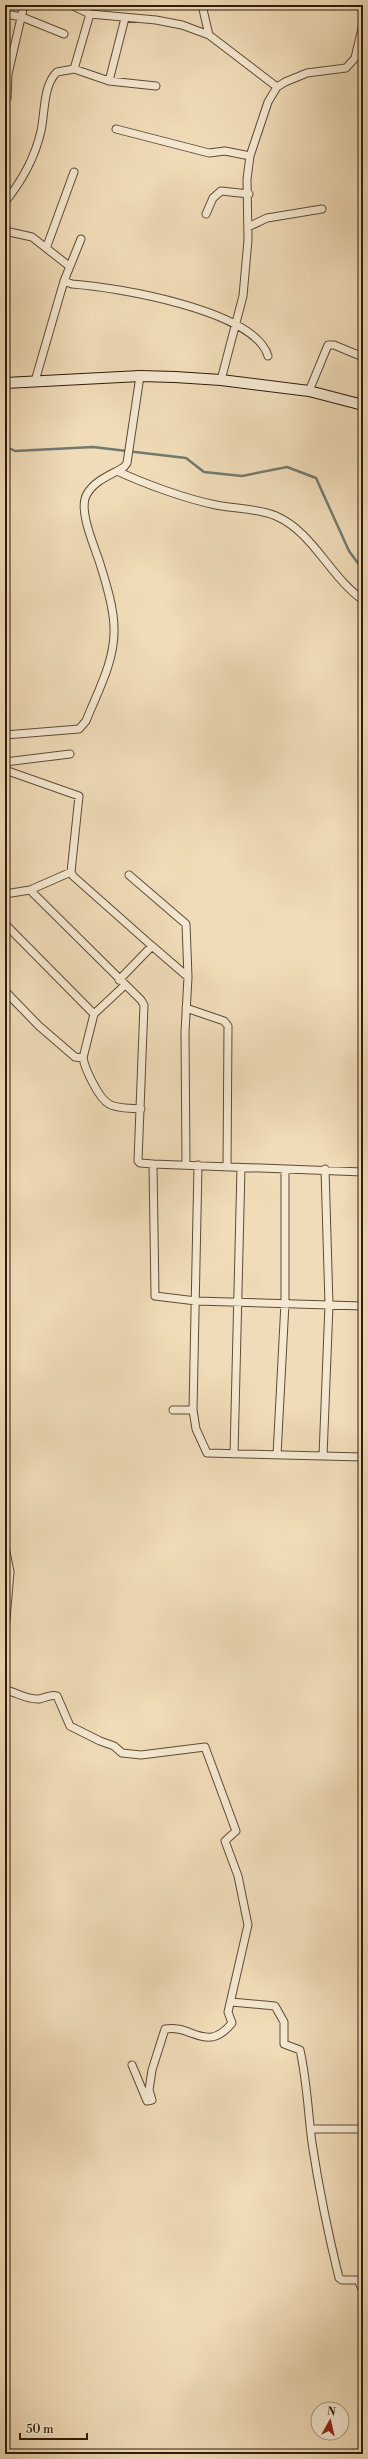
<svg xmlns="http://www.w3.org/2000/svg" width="368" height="2459" font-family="'Libre Bodoni',serif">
<rect width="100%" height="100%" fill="#f0dcb8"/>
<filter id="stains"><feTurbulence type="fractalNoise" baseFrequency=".005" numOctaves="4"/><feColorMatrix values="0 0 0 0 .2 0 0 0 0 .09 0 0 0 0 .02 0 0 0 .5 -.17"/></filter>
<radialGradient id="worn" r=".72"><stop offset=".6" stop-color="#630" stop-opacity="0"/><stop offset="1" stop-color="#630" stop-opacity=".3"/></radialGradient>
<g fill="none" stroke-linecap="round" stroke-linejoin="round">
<path stroke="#707a70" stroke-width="2.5" d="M 5,446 L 15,451 L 93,447 L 186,458 L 204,472 L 242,476 L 287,467 L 316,478 L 349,551 L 363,570"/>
<g stroke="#5f4b36" stroke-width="9">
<path id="street" d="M 71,5 L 90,14 L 156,20 L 182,25 L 209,35 L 277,87
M 202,5 L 209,35
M 5,14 L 22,17 L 64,34
M 74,69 L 90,14
M 109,81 L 125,18
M 7,98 L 8,74 L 24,5
M 116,129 L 209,153 L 225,151 L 250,156
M 5,202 C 22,181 35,157 41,131 C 45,113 43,85 57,72 L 74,69 L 109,81 L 156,86
M 206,214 L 213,198 L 221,191 L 249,194
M 248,227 L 267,218 L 322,209
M 5,231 L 32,237 L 69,266
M 47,246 L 74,172
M 64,281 L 72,284 C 115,287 255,310 268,356
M 221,380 L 243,296 L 248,240 L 247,179 L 250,156 L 268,102 L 277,87 L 285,82 L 307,73 L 346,68 L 355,58 L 363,24
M 35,381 L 64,281 L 81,239
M 309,391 L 328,345 L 334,345 L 363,357
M 117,471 C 145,484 186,499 216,505 C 235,509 257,508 276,516 C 313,532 330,577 363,600
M 363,476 L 363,484
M 5,735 L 79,729 L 86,721 C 97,693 115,661 114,629 C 114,609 107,586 101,567 C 96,549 77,510 87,494 C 95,480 111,475 124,467 L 127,463 L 140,376
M 5,762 L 70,754
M 5,770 L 79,796 L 71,872 L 73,876 L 152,946 L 119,980
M 129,875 L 186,924 L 188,977
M 30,890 L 141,1000 L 144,1005 L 138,1161 L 140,1163 L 153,1164
M 5,894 L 30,890 L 71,872
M 5,924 L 94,1014
M 152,946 L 188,977 L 185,1032 L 186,1165
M 5,991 L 39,1026 L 75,1057 L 83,1058 L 94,1014 L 125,985
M 186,1008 L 224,1021 L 228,1026 L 227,1167
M 83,1058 C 85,1069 99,1099 109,1104 C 117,1109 132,1108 141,1109
M 198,1165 L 193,1410 L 196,1429 L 207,1453 L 363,1457
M 363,1172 L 153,1164 L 155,1296 L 196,1301 L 363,1306
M 173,1410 L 193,1410
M 234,1454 L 241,1168
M 277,1455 L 285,1303 L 285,1169
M 323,1456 L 329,1305 L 325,1169
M 5,1547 L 10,1572 L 5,1631
M 5,1690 C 16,1692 27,1700 39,1699 C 45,1698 51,1694 57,1696 L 70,1726 L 100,1741 L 114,1746 L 122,1753 L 141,1755 L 205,1747 L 236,1831 L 225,1841 L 238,1876 L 248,1925 L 228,2012 L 232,2023 C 207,2054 192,2024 165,2029 L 152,2070 L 149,2090 L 152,2100 L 147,2101 L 132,2065
M 231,2002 L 275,2006 L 284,2022 L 284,2044 L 300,2050 C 307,2081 308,2112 312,2143 C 319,2189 328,2233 339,2278 L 342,2280 L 358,2280 L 363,2291
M 311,2129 L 363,2129"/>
</g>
<g stroke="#2f1b0a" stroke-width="12">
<path id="secondary" d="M 5,383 L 140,376 L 175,377 L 221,380 L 309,391 L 363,405"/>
</g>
<use href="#street" stroke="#f5e8d1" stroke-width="7"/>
<use href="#secondary" stroke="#f5e8d1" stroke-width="10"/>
</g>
<rect width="368" height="2459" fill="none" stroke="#f0dcb8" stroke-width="20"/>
<rect x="6" y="6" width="356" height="2447" fill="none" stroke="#2f1b0a" stroke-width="2"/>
<rect x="10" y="10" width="348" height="2439" fill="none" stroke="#2f1b0a"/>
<g transform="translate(330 2421) rotate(8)"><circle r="19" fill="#f5e8d1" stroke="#a69681"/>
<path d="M0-3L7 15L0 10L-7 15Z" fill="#8f2418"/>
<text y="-6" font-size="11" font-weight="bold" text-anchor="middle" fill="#2f1b0a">N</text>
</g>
<path d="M20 2433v6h67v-6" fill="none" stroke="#2f1b0a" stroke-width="2"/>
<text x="26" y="2433" font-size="12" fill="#2f1b0a" stroke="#f5e8d1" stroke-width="3" paint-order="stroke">50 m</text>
<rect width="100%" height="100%" filter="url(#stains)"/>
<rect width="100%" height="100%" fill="url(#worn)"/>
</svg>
